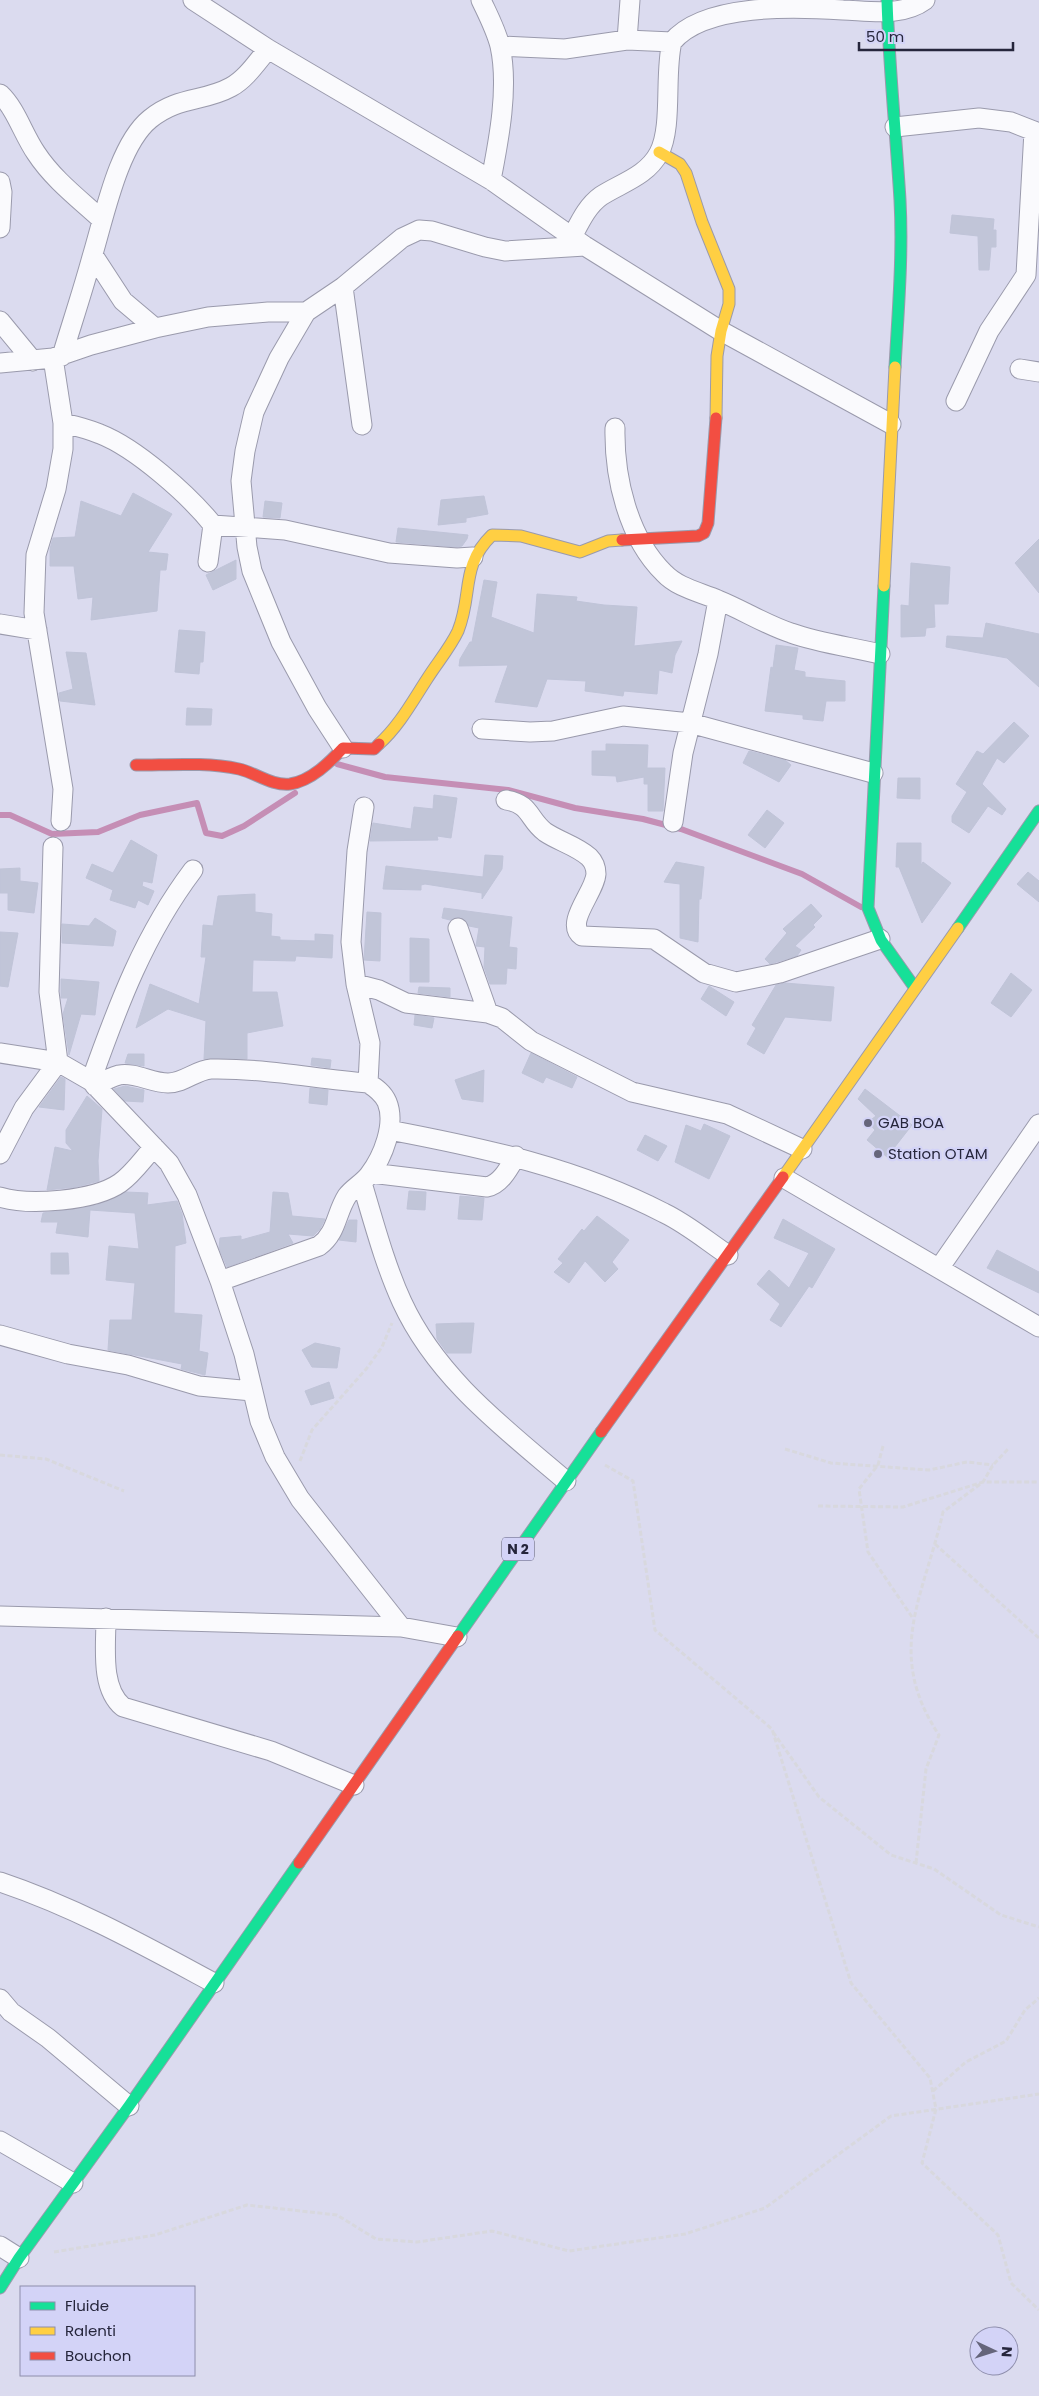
<svg xmlns="http://www.w3.org/2000/svg" width="1039" height="2396" font-family="Poppins,sans-serif">
<rect width="100%" height="100%" fill="#dbdbef"/>
<g fill="none" stroke-linecap="round" stroke-linejoin="round">
<path stroke="#c58eb5" stroke-width="6" d="M 337,764 L 385,777 L 508,790 L 575,808 L 643,819 L 681,829 L 802,874 L 861,907
M 0,815 L 10,815 L 52,834 L 98,832 L 140,815 L 197,803 L 206,833 L 222,836 L 244,826 L 295,793"/>
</g>
<path fill="#c1c5d8" stroke="#c0c4d8" d="M 952,215 L 994,219 L 993,230 L 996,230 L 996,247 L 991,247 L 989,270 L 979,270 L 978,236 L 950,233 Z
M 133,493 L 172,514 L 148,552 L 168,554 L 166,570 L 160,570 L 157,611 L 91,620 L 93,597 L 78,599 L 74,566 L 50,566 L 50,549 L 53,538 L 75,537 L 81,501 L 121,516 Z
M 484,496 L 488,514 L 466,518 L 466,522 L 438,525 L 441,500 Z
M 265,501 L 282,503 L 280,518 L 263,517 Z
M 398,528 L 468,535 L 467,539 L 462,546 L 457,547 L 396,542 Z
M 1039,539 L 1039,593 L 1015,563 Z
M 236,560 L 236,579 L 213,590 L 206,575 Z
M 911,563 L 950,567 L 948,604 L 934,604 L 935,627 L 926,628 L 925,636 L 901,637 L 901,605 L 909,606 Z
M 484,580 L 497,582 L 491,617 L 534,633 L 537,594 L 577,597 L 576,601 L 604,605 L 637,607 L 634,646 L 682,641 L 675,655 L 672,673 L 659,670 L 657,694 L 624,691 L 623,696 L 585,691 L 586,681 L 547,679 L 537,707 L 495,702 L 508,665 L 459,666 L 460,659 L 470,642 L 472,642 Z
M 986,623 L 1039,634 L 1039,687 L 1007,658 L 946,647 L 947,636 L 983,638 Z
M 179,630 L 205,632 L 203,662 L 200,662 L 199,674 L 175,672 Z
M 776,645 L 798,648 L 794,670 L 805,672 L 805,677 L 845,681 L 845,701 L 826,701 L 823,721 L 803,719 L 803,715 L 765,711 L 771,667 L 773,668 Z
M 66,652 L 86,653 L 95,705 L 60,701 L 59,693 L 73,689 Z
M 187,708 L 212,709 L 211,725 L 186,725 Z
M 1014,722 L 1029,736 L 1004,763 L 997,758 L 982,784 L 1006,809 L 1002,815 L 988,806 L 969,833 L 952,822 L 952,816 L 967,792 L 956,784 L 977,751 L 983,754 Z
M 606,744 L 648,745 L 647,768 L 665,768 L 663,811 L 648,811 L 648,784 L 644,784 L 644,777 L 617,782 L 616,776 L 592,775 L 592,751 L 606,751 Z
M 749,751 L 785,760 L 791,765 L 779,782 L 743,763 Z
M 898,778 L 920,778 L 920,799 L 897,798 Z
M 434,795 L 457,798 L 451,838 L 437,836 L 438,840 L 370,841 L 373,823 L 411,829 L 414,807 L 433,809 Z
M 767,810 L 784,823 L 765,848 L 748,835 Z
M 131,840 L 157,855 L 152,883 L 143,881 L 142,886 L 154,891 L 148,905 L 138,900 L 135,908 L 110,900 L 113,890 L 86,878 L 92,864 L 113,873 Z
M 897,843 L 921,843 L 921,865 L 923,862 L 951,883 L 922,923 L 899,867 L 896,867 Z
M 485,855 L 503,856 L 502,869 L 482,899 L 482,893 L 425,884 L 421,885 L 421,890 L 383,889 L 386,866 L 483,877 Z
M 676,862 L 704,867 L 701,899 L 699,899 L 698,942 L 680,938 L 680,884 L 664,882 Z
M 20,868 L 20,881 L 38,883 L 34,913 L 8,910 L 8,893 L 0,893 L 0,869 Z
M 1028,872 L 1039,881 L 1039,902 L 1017,884 Z
M 255,894 L 255,912 L 272,914 L 271,936 L 280,937 L 280,940 L 315,941 L 315,934 L 333,935 L 332,958 L 296,956 L 295,961 L 253,960 L 252,992 L 277,992 L 283,1026 L 247,1033 L 247,1059 L 204,1059 L 206,1021 L 168,1009 L 136,1028 L 150,984 L 199,1004 L 206,957 L 201,957 L 203,925 L 213,926 L 218,896 Z
M 811,904 L 822,916 L 813,925 L 815,927 L 795,946 L 801,950 L 797,956 L 770,964 L 765,959 L 787,933 L 783,929 Z
M 444,908 L 512,917 L 509,947 L 517,948 L 516,969 L 507,968 L 506,984 L 490,984 L 484,967 L 485,947 L 476,946 L 479,928 L 469,926 L 461,917 L 450,920 L 442,918 Z
M 367,912 L 381,913 L 380,961 L 364,960 Z
M 95,918 L 116,931 L 113,946 L 62,943 L 62,924 L 89,926 Z
M 0,932 L 18,933 L 8,987 L 0,986 Z
M 410,938 L 429,939 L 429,982 L 410,982 Z
M 1011,973 L 1032,990 L 1011,1017 L 991,1003 Z
M 61,979 L 99,982 L 95,1015 L 81,1014 L 69,1055 L 63,1014 L 68,998 L 61,998 Z
M 785,983 L 834,987 L 831,1021 L 785,1017 L 764,1054 L 747,1044 L 756,1028 L 752,1025 L 776,985 Z
M 709,986 L 734,1002 L 726,1016 L 701,999 Z
M 419,987 L 450,988 L 450,997 L 418,993 Z
M 415,1015 L 434,1018 L 432,1028 L 414,1025 Z
M 531,1053 L 577,1077 L 572,1088 L 546,1077 L 543,1083 L 522,1073 Z
M 128,1054 L 144,1054 L 144,1066 L 125,1063 Z
M 312,1058 L 331,1060 L 330,1068 L 311,1065 Z
M 484,1070 L 483,1102 L 462,1099 L 455,1080 Z
M 61,1077 L 65,1079 L 64,1110 L 39,1107 Z
M 125,1086 L 144,1090 L 143,1102 L 125,1101 L 114,1089 Z
M 310,1088 L 328,1090 L 327,1105 L 309,1103 Z
M 865,1089 L 912,1125 L 887,1157 L 867,1140 L 875,1130 L 868,1122 L 876,1116 L 858,1099 Z
M 87,1096 L 102,1109 L 98,1161 L 99,1181 L 76,1187 L 47,1190 L 55,1147 L 73,1151 L 66,1143 L 66,1130 Z
M 704,1124 L 730,1136 L 709,1179 L 675,1162 L 686,1125 L 701,1131 Z
M 645,1135 L 667,1146 L 658,1161 L 637,1150 Z
M 409,1191 L 426,1192 L 425,1210 L 407,1209 Z
M 126,1192 L 148,1193 L 147,1205 L 177,1201 L 182,1214 L 186,1243 L 175,1246 L 174,1313 L 202,1315 L 199,1351 L 208,1353 L 205,1375 L 181,1369 L 182,1364 L 108,1350 L 110,1320 L 132,1320 L 135,1283 L 106,1280 L 109,1246 L 139,1249 L 135,1213 L 90,1210 L 88,1237 L 56,1233 L 58,1222 L 41,1222 L 43,1213 L 97,1205 Z
M 273,1192 L 288,1193 L 292,1216 L 325,1219 L 320,1229 L 313,1236 L 288,1234 L 293,1243 L 227,1267 L 219,1248 L 220,1238 L 241,1236 L 241,1240 L 270,1232 Z
M 460,1196 L 484,1198 L 482,1220 L 458,1219 Z
M 597,1216 L 629,1240 L 612,1262 L 618,1269 L 605,1282 L 585,1261 L 569,1283 L 554,1272 L 563,1263 L 558,1259 L 582,1229 L 584,1231 Z
M 783,1219 L 835,1249 L 812,1288 L 809,1286 L 781,1327 L 770,1320 L 780,1304 L 757,1284 L 769,1270 L 789,1288 L 809,1253 L 774,1238 Z
M 349,1220 L 357,1220 L 356,1242 L 339,1240 Z
M 997,1250 L 1039,1272 L 1039,1293 L 987,1268 Z
M 51,1253 L 68,1253 L 69,1274 L 51,1274 Z
M 463,1323 L 474,1323 L 471,1353 L 447,1353 L 437,1339 L 436,1324 Z
M 315,1343 L 340,1348 L 337,1368 L 312,1367 L 302,1350 Z
M 329,1382 L 334,1398 L 311,1405 L 305,1391 Z"/>
<g fill="none" stroke-linecap="round" stroke-linejoin="round">
<g stroke="#9a9aac" stroke-width="21">
<path id="street" d="M 193,0 L 268,49 L 491,180 L 585,246 L 721,331 L 891,424
M 481,0 C 488,15 496,30 500,46 C 509,87 499,139 491,180
M 627,40 L 630,0
M 500,46 L 565,49 L 627,40 L 672,42 C 704,3 795,7 843,10 C 870,11 902,17 925,0
M 0,94 C 16,109 23,134 36,153 C 53,179 78,198 101,219
M 895,127 L 979,118 L 1011,122 L 1039,133
M 0,182 L 2,192 L 0,228
M 572,237 C 580,222 587,206 601,196 C 621,183 647,176 659,153 C 673,127 664,73 672,42
M 93,255 L 123,301 L 155,328
M 343,287 L 362,425
M 0,321 L 33,361
M 62,356 C 72,323 83,290 92,257 C 104,218 118,145 150,119 C 178,96 204,102 231,87 C 246,79 257,62 268,49
M 53,358 L 63,423 L 63,449 L 56,489 L 36,555 L 34,613 L 63,789 L 61,821
M 0,363 L 53,358 L 91,345 L 155,328 L 208,317 L 268,312 L 306,312
M 1020,369 L 1039,372
M 956,401 L 989,331 L 1026,275 L 1034,131
M 63,423 C 76,426 88,429 100,434 C 136,448 189,495 213,525 L 208,562
M 615,428 C 614,477 628,538 664,573 C 678,588 700,592 718,600 C 743,610 766,625 791,633 C 819,643 851,647 880,654
M 213,525 L 285,530 L 389,553 L 457,558 L 473,557
M 0,624 L 37,630
M 482,729 L 530,732 L 553,731 L 623,716 L 690,723 L 873,773
M 343,748 L 317,708 L 281,642 L 252,571 L 247,547 L 241,481 L 245,451 L 254,412 L 279,358 L 306,312 L 343,287 L 402,238 L 419,230 L 432,231 L 485,247 L 505,251 L 585,246
M 506,800 C 531,804 528,819 545,832 C 558,841 577,846 589,857 C 593,861 596,867 596,874 C 595,892 564,923 582,936 L 654,939 L 704,973 L 736,982 L 780,973 L 880,939
M 364,807 L 357,851 L 351,942 L 356,984 L 370,1043 L 368,1083
M 673,822 L 683,753 L 708,654 L 718,600
M 458,928 L 488,1013
M 356,984 L 379,990 L 406,1003 L 488,1013 L 502,1018 L 531,1041 L 632,1092 L 727,1114 L 802,1149
M 0,1053 L 58,1062 L 91,1081 L 169,1163 L 187,1195 L 220,1281 L 244,1354 L 260,1421 L 275,1457 L 300,1499 L 401,1627
M 91,1081 C 118,1005 144,935 193,870
M 95,1086 C 102,1082 111,1077 119,1075 C 135,1072 152,1083 168,1083 C 184,1083 196,1070 211,1069 C 265,1068 315,1079 368,1083 C 376,1088 383,1093 387,1102 C 396,1124 383,1157 369,1175 C 363,1183 353,1188 347,1196 C 336,1213 337,1233 319,1246 L 220,1281
M 389,1130 C 484,1148 577,1168 664,1213 C 687,1224 707,1241 728,1255
M 0,1154 L 24,1108 L 58,1062 L 49,992 L 53,847
M 371,1173 L 487,1187 C 501,1184 509,1168 516,1156
M 784,1178 L 1039,1327
M 362,1183 C 374,1223 385,1265 402,1302 C 437,1378 504,1428 566,1481
M 0,1197 C 29,1206 94,1201 120,1183 C 133,1174 143,1159 154,1147
M 940,1267 L 1039,1124
M 0,1335 L 68,1354 L 128,1365 L 199,1386 L 252,1391
M 0,1616 L 401,1627 L 457,1637
M 106,1618 C 106,1646 100,1688 123,1707 L 271,1751 L 354,1785
M 0,1882 C 75,1907 145,1946 214,1983
M 0,1999 L 11,2012 L 48,2038 L 129,2106
M 0,2141 L 73,2183
M 0,2246 L 19,2258"/>
</g>
<g stroke="#9a9aac" stroke-width="13">
<path id="fast" d="M 887,0 C 889,67 896,134 900,200 C 903,256 898,312 895,367
M 884,586 L 868,908 L 881,940 L 915,988
M 958,928 L 1039,811
M 458,1636 L 601,1432
M 0,2288 L 19,2258 L 129,2106 L 299,1863"/>
</g>
<g stroke="#9a9aac" stroke-width="13">
<path id="slow" d="M 659,152 L 680,164 L 686,173 L 702,222 L 729,289 L 729,304 L 721,331 L 717,356 L 716,418
M 884,586 L 895,367
M 379,744 C 399,726 412,702 427,679 C 437,663 450,648 458,631 C 473,594 460,566 492,535 L 521,536 L 580,552 L 608,541 L 622,540
M 783,1177 L 958,928"/>
</g>
<g stroke="#9a9aac" stroke-width="13">
<path id="jam" d="M 622,540 L 698,536 L 704,533 L 708,523 L 716,418
M 136,765 C 169,765 206,762 239,769 C 256,773 272,786 290,784 C 311,781 330,762 343,748 L 374,749 L 379,744
M 601,1432 L 783,1177
M 299,1863 L 458,1636"/>
</g>
<path stroke="#d8d8de" stroke-width="3" stroke-dasharray="5 2.5" stroke-linecap="butt" d="M 883,1446 L 878,1465 L 859,1489 L 868,1552 L 912,1617
M 785,1449 L 831,1463 L 929,1470 L 967,1462 L 993,1465
M 0,1455 L 46,1459 L 124,1491
M 300,1461 L 312,1430 L 367,1368 L 382,1347 L 392,1323
M 605,1465 L 633,1481 L 655,1630 L 772,1729 L 851,1983 L 930,2078 L 936,2109 L 922,2163 L 998,2235 L 1011,2283 L 1039,2310
M 818,1506 L 903,1507 L 983,1482 L 1039,1482
M 935,1544 L 1039,1638
M 773,1732 L 819,1797 L 891,1855 L 934,1869 L 1001,1915 L 1039,1927
M 916,1863 L 926,1769 L 939,1735 C 884,1652 924,1597 943,1512 L 983,1482 L 993,1465 L 1008,1449
M 933,2091 L 966,2062 L 1006,2041 L 1025,2010 L 1039,1998
M 54,2252 L 155,2235 L 247,2205 L 337,2215 L 376,2239 L 417,2242 L 492,2231 L 569,2251 L 685,2234 L 765,2208 L 891,2116 L 1039,2094"/>
<use href="#street" stroke="#fafafd" stroke-width="19"/>
<use href="#fast" stroke="#16e098" stroke-width="11"/>
<use href="#slow" stroke="#ffcf43" stroke-width="11"/>
<use href="#jam" stroke="#f24e42" stroke-width="11"/>
</g>
<g fill="#65657b" stroke="#d3d3f7" stroke-width="2">
<circle cx="868" cy="1123" r="5"/>
<circle cx="878" cy="1154" r="5"/>
</g>
<g text-anchor="middle" stroke-width="4.5" stroke-linejoin="round" paint-order="stroke">
<rect fill="#d3d3f7" stroke="#5a5a74" stroke-width="1" x="502" y="1537.5" width="32" height="23" rx="4"/>
<g font-size="14" font-weight="bold" fill="#26263c">
<text x="518" y="1554">N 2</text>
</g>
<g font-size="15" fill="#26263c" stroke="#d3d3f7" text-anchor="start">
<text x="878" y="1128">GAB BOA</text>
<text x="888" y="1159">Station OTAM</text>
</g>
</g>
<rect x="20" y="2286" width="175" height="90" fill="#d3d3f7" stroke="#8e8eac"/>
<rect x="30" y="2302" width="25" height="8" fill="#16e098" stroke="#8e8eac"/>
<text x="65" y="2311" font-size="15" fill="#26263c">Fluide</text>
<rect x="30" y="2327" width="25" height="8" fill="#ffcf43" stroke="#8e8eac"/>
<text x="65" y="2336" font-size="15" fill="#26263c">Ralenti</text>
<rect x="30" y="2352" width="25" height="8" fill="#f24e42" stroke="#8e8eac"/>
<text x="65" y="2361" font-size="15" fill="#26263c">Bouchon</text>
<g transform="translate(994 2351) rotate(94)"><circle r="24" fill="#d3d3f7" stroke="#8e8eac"/>
<path d="M0-4L9 19L0 12L-9 19Z" fill="#65657b"/>
<text y="-8" font-size="14" font-weight="bold" text-anchor="middle" fill="#26263c">N</text>
</g>
<path d="M859 42v8h154v-8" fill="none" stroke="#26263c" stroke-width="2.5"/>
<text x="866" y="42" font-size="15" fill="#26263c" stroke="#d3d3f7" stroke-width="4" paint-order="stroke">50 m</text>
</svg>
